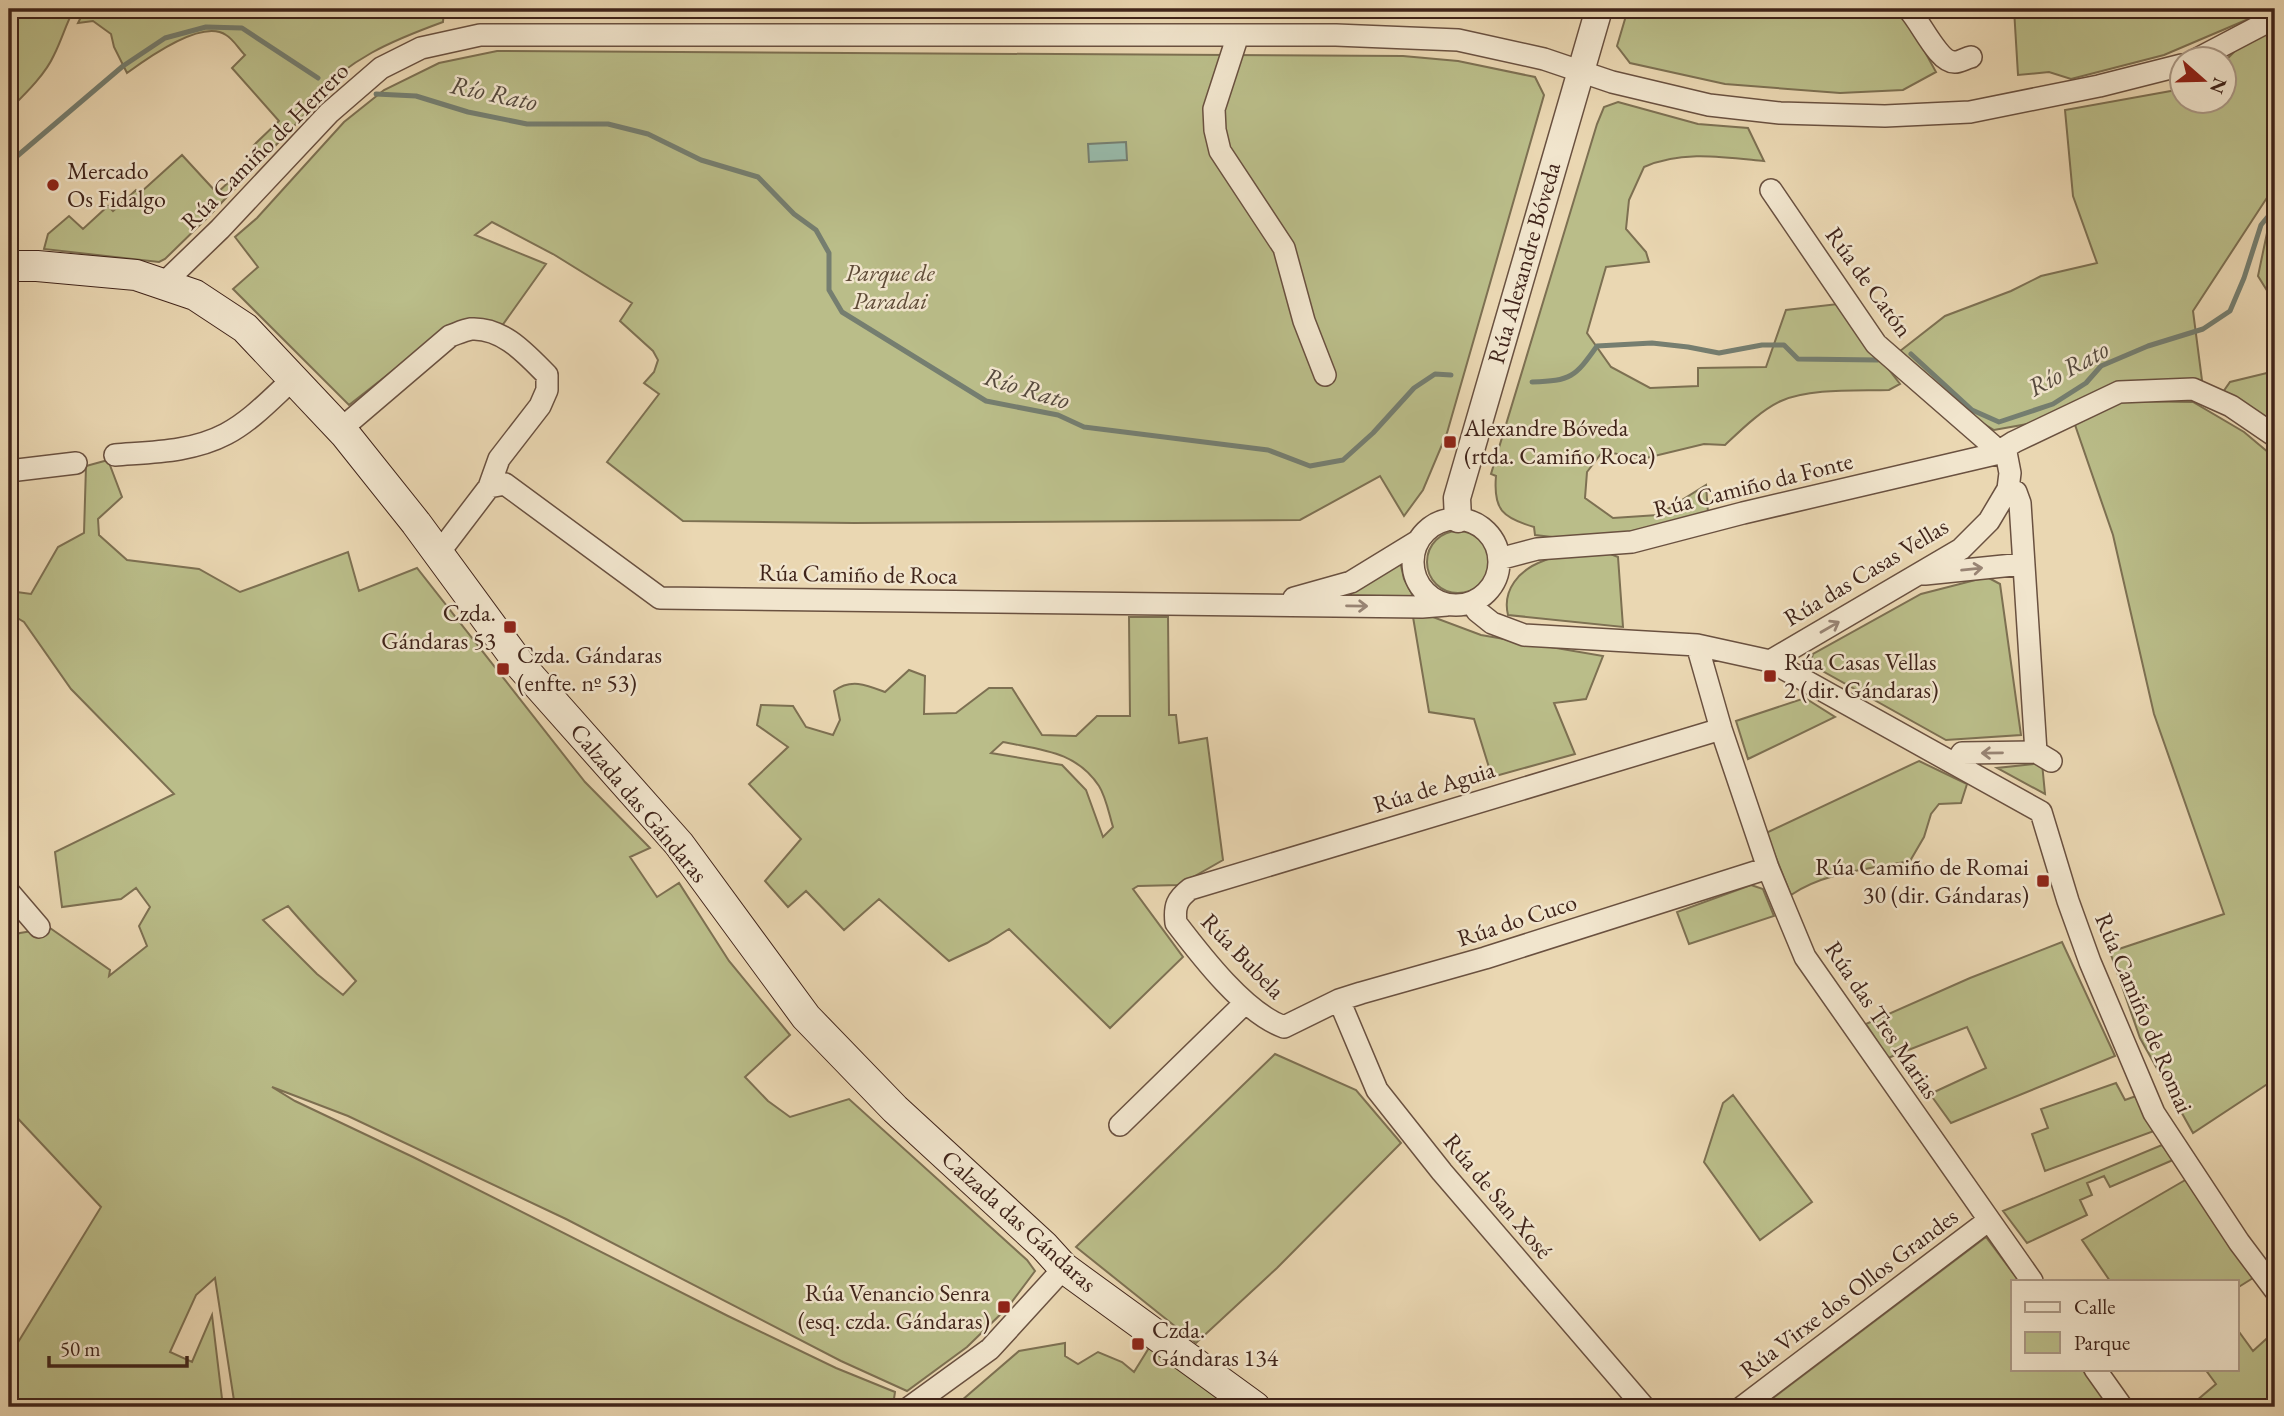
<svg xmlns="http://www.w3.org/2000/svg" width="2284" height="1416" font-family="'EB Garamond',serif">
<rect width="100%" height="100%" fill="#ead7b2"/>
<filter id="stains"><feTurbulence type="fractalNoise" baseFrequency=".00286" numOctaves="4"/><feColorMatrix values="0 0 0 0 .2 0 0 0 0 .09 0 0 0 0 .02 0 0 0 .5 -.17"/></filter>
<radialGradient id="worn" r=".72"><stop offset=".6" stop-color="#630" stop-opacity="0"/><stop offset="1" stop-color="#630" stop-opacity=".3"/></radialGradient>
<path fill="#babd89" stroke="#7d7052" stroke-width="2" fill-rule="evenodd" d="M 9,9 L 74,9 C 66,24 62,39 54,55 C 45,75 25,94 9,110 Z
M 85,9 L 444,9 L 443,22 C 388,42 352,58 310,100 L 310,109 L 209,216 L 165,259 L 159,262 L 44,249 L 48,234 L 69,216 L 83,229 L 108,206 L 113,211 L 136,190 L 140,193 L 182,155 L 217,193 L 260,153 L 254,145 L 279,121 L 232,68 L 245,55 C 239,49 233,39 226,35 C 202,18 146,59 127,73 L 114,47 L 111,34 L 93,21 L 78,23 Z
M 1628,9 L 1898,9 L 1903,12 L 1936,72 L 1903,90 L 1840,93 L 1725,84 L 1630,63 L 1617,46 Z
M 2014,9 L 2265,9 L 2265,12 L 2164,55 L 2071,79 L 2049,72 L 2018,75 Z
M 2275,27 L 2275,189 L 2272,190 L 2193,311 L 2203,388 L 2176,384 L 2039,422 L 1994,430 L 1943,399 L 1895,355 L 1945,316 L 2011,291 L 2041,276 L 2097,263 L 2073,196 L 2065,110 L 2182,89 L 2182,102 L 2224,102 L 2225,61 L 2241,45 Z
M 497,51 L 1403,56 L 1458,61 L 1535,77 L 1544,95 L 1447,433 L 1423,490 L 1404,516 L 1380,476 L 1300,520 L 854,523 L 683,521 L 607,462 L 659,394 L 644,383 L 654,372 L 658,360 L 653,351 L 620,321 L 632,303 L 553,254 L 492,222 L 475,235 L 546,264 L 499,330 L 441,333 L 349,405 L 233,289 L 258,267 L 235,237 L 257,218 L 344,122 L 384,90 L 439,63 Z
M 1618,102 L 1698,124 L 1748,128 L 1764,161 C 1724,157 1681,150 1644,167 L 1629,200 L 1626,229 L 1646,252 L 1649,262 L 1606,267 L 1587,333 L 1611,367 L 1650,388 L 1698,386 L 1698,368 L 1766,367 L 1786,310 L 1838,304 L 1900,384 L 1889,390 C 1857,391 1810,388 1781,401 C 1760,411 1741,430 1725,445 L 1704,444 L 1642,459 L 1603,451 L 1587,472 L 1585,498 L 1613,518 L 1658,515 L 1706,485 L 1708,513 L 1620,534 L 1578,540 L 1535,535 L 1534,527 C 1503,518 1493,510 1496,476 L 1491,474 L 1597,124 L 1604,107 Z
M 2275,221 L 2275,341 L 2271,297 L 2258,276 L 2267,233 Z
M 2275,371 L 2275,429 L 2223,392 L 2230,382 Z
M 2118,401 L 2193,402 L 2244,432 L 2275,458 L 2275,1079 L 2193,1133 L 2140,1038 L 2110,952 L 2224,914 L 2154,714 L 2113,535 L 2073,419 Z
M 108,460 L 122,497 L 98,519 L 99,535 L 127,560 L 199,569 L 240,592 L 348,552 L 359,591 L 417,568 L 585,782 L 650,848 L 630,857 L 657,897 L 679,883 L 729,961 L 790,1035 L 745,1077 L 768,1101 L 790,1117 L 849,1099 L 1027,1260 L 1035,1271 L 1008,1307 L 967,1347 L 907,1391 L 841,1361 L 566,1219 L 348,1116 L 272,1087 L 295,1101 L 413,1157 L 728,1316 L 836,1368 L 895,1392 L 894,1399 L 881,1407 L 235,1407 L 215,1278 L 196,1295 L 170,1352 L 192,1362 L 212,1315 L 223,1407 L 9,1407 L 9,1357 L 101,1207 L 9,1109 L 9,937 L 20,933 L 50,928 L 110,970 L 109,976 L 147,946 L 139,926 L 150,907 L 136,888 L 121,899 L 62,907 L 55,852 L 174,794 L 71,689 L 24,622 L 14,616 L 9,618 L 9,591 L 31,594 L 58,547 L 84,533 L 86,466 ZM 288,906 C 310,932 334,956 356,981 L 343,995 L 317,974 L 263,920 Z
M1427 562a31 31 0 1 1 62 0a31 31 0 1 1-62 0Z
M 1608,553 L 1618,557 L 1623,627 L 1508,615 C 1502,590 1519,570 1543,561 C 1560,554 1589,555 1608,553 Z
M 1400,561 L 1404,579 L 1415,600 L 1335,595 Z
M 1987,577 L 2000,584 L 2021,735 L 1946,740 L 1810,664 L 1813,654 L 1921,594 Z
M 1129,617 L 1168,617 L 1169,715 L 1176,715 L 1179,743 L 1207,738 L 1223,860 L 1179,885 L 1138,886 L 1133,889 L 1183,957 L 1110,1028 L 1009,929 L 987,943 L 949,961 L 879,899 L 844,930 L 806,891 L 788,907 L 765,881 L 801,839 L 749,784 L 788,747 L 757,725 L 761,705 L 793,706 L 806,727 L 833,735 L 840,720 L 834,691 C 851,678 867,685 885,692 L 909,670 L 925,676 L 924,714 L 956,713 L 989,688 L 1012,688 L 1042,735 L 1076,736 L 1097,716 L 1130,716 ZM 1003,742 C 1041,750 1076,751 1099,786 C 1106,797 1109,814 1113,827 L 1103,837 L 1086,790 L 1062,765 L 991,753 Z
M 1413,617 L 1433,617 L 1481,635 L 1603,656 L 1586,699 L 1554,703 L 1575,754 L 1492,777 L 1474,719 L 1429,712 Z
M 1805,698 L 1835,717 L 1748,759 L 1736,721 Z
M 1919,761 L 1967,784 L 1961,803 L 1939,804 L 1931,814 L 1924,837 L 1910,861 C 1871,869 1824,872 1791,895 L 1766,833 Z
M 2042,763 L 2045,794 L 1997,768 Z
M 1751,885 L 1763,889 L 1774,916 L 1689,944 L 1677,912 Z
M 2062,942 L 2115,1056 L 1951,1123 L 1930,1094 L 1986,1068 L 1967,1027 L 1888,1058 L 1866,1024 L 1970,978 Z
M 1275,1054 L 1356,1090 L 1401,1143 L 1277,1268 L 1196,1343 L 1076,1247 Z
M 2116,1083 L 2125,1100 L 2136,1096 L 2154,1131 L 2045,1171 L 2032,1134 L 2048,1128 L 2041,1109 Z
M 1733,1095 L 1812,1202 L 1760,1240 L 1704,1162 L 1723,1103 Z
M 2162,1145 L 2173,1160 L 2110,1187 L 2104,1176 L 2087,1183 L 2092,1195 L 2080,1200 L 2087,1215 L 2027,1243 L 2003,1211 Z
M 2187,1179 L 2253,1278 L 2237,1288 L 2237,1281 L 2110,1281 L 2082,1240 Z
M 1986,1237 L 2019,1281 L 2013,1281 L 2013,1369 L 2082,1369 L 2110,1407 L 1767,1407 L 1765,1404 Z
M 2237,1329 L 2253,1351 L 2275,1331 L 2275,1407 L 2189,1407 L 2216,1384 L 2205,1369 L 2237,1369 Z
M 1065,1343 L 1065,1356 L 1078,1364 L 1098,1352 L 1122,1362 L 1134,1372 L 1152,1343 L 1239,1407 L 954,1407 L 1019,1351 Z"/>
<path fill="#98baaa" stroke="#757e70" stroke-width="2" d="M 1126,142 L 1127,160 L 1089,162 L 1088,144 Z"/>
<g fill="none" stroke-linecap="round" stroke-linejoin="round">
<path stroke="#757e70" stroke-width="5" d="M 376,94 L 416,96 L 468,112 L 527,124 L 608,124 L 648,134 L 701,160 L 758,177 L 794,214 L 816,230 L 829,253 L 829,290 L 842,312 L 986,401 L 1058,415 L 1084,427 L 1268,450 L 1310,466 L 1343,460 L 1373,433 L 1414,388 L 1435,374 L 1451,375
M 9,163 L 123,66 L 165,38 L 206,27 L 242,28 L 318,78
M 1911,354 L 1972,410 L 1999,422 L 2053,404 L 2086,383 L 2101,366 L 2148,346 L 2203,329 L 2230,311 L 2244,278 L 2261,225 L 2275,208
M 1532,382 C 1571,381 1575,377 1597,346 L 1652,343 L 1688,347 L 1719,353 L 1762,345 L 1784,345 L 1798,359 L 1878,360"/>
<g stroke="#6a5140" stroke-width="24">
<path id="minor" d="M 1908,9 C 1920,20 1938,63 1955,62 C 1960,62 1966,58 1971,57
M 1238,35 L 1214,109 L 1215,130 L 1220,151 L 1284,248 L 1304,321 L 1325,375
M 2195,60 L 2275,18
M 1771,190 L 1876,344 L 1992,445 L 1995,454
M 162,285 L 220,229 L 329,113 L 381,68 L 421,48 L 480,35 L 1336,35 L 1458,40 L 1544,59 L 1612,82 L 1709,105 L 1780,113 L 1885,116 L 1970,112 L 2099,86 L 2182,65
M 341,429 L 450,336 C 456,334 464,330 471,329 C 503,327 527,355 547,375 L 547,390 L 540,406 L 499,459 L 489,487 L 438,554
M 115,455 C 152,452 192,452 226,434 C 251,421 272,398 293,379
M 9,471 L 76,463
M 489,487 L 505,484 L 660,598 L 1422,607 L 1447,605
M 2008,489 L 2016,492 L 2020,503 L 2036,752
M1413 562a43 43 0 1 1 86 0a43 43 0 1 1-86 0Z
M 1499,559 L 1537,549 L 1632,542 L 1743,513 L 1995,454 L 2014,442 L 2119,392 L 2193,389 L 2231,406 L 2275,436
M 1925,574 L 2023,564
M 1294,598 L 1351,582 L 1418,541
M 1472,603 L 1477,611 L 1492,623 L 1524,635 L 1697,645 L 1770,661 L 2041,812 L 2068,901 L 2090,962 L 2154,1113 L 2239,1242 L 2275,1290
M 1697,645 L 1721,729 L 1768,868 L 1805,957 L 2032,1281
M 1770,661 L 1961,549 L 1989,521 L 2008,489 L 2010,473 L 2005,447
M 1721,729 L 1190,889 C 1177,899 1174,906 1176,923 C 1202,957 1245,1013 1284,1027 L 1339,1000 L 1361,993 L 1485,958 L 1768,868
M 1955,764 L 1962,753 L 2036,752 L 2051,761
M 9,892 L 39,927
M 1339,1000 L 1377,1090 L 1442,1172 L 1644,1407
M 1120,1125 L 1245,1003
M 2095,1369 L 2122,1407
M 910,1407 L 990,1349 L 1064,1268
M 1742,1407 L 1989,1220"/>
</g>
<g stroke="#6a5140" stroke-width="29">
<path id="tertiary" d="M 1458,519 L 1457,498 L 1599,9"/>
</g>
<g stroke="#40241a" stroke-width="32">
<path id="secondary" d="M 9,266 L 37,266 L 136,275 L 195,295 L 245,328 L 345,434 L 416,523 L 521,666 L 679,844 L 806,1017 L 895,1109 L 1044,1246 L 1064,1268 L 1255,1407"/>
</g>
<use href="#minor" stroke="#f1e5cd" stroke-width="21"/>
<use href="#tertiary" stroke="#f1e5cd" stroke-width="26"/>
<use href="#secondary" stroke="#f1e5cd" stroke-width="30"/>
</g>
<defs><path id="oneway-shaft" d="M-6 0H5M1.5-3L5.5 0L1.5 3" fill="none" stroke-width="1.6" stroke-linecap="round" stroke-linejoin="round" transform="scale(1.75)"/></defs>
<g stroke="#988474">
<use href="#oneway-shaft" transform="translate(1972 569) rotate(-6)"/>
<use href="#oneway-shaft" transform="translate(1357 606) rotate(1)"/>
<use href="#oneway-shaft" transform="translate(1830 627) rotate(-30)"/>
<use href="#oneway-shaft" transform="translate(1992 753) rotate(179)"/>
</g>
<g fill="#8f2418" stroke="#f1e5cd" stroke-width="2.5">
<circle cx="53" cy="185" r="7"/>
<rect x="1443" y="435" width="14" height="14" rx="3.5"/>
<rect x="503" y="620" width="14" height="14" rx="3.5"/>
<rect x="496" y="662" width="14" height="14" rx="3.5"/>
<rect x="1763" y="669" width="14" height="14" rx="3.5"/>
<rect x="2036" y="874" width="14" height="14" rx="3.5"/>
<rect x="997" y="1300" width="14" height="14" rx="3.5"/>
<rect x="1131" y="1337" width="14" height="14" rx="3.5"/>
</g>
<g text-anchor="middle" stroke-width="5" stroke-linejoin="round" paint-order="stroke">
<g font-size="24" fill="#40241a" stroke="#f1e5cd">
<text transform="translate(265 146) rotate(-45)" y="8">Rúa Camiño de Herrero</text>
<text transform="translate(1524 263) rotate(-74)" y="8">Rúa Alexandre Bóveda</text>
<text transform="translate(1869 282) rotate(54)" y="8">Rúa de Catón</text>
<text transform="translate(1753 485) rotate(-14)" y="8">Rúa Camiño da Fonte</text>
<text transform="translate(1866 572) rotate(-31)" y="8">Rúa das Casas Vellas</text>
<text transform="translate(858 574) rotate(1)" y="8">Rúa Camiño de Roca</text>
<text transform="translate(1434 787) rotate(-17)" y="8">Rúa de Aguia</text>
<text transform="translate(639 803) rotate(50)" y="8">Calzada das Gándaras</text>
<text transform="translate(1517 920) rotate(-18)" y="8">Rúa do Cuco</text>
<text transform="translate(1243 956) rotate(46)" y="8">Rúa Bubela</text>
<text transform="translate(2144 1013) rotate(67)" y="8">Rúa Camiño de Romai</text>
<text transform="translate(1882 1020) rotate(56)" y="8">Rúa das Tres Marias</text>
<text transform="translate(1498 1196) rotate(50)" y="8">Rúa de San Xosé</text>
<text transform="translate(1019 1221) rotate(42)" y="8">Calzada das Gándaras</text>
<text transform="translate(1849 1293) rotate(-37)" y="8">Rúa Virxe dos Ollos Grandes</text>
</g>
<g font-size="24" fill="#40241a" stroke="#f1e5cd" text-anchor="start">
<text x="67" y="179">Mercado<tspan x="67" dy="28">Os Fidalgo</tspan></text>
<text x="1464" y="436">Alexandre Bóveda<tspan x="1464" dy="28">(rtda. Camiño Roca)</tspan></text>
<text x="496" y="621" text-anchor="end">Czda.<tspan x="496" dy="28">Gándaras 53</tspan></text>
<text x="517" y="663">Czda. Gándaras<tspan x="517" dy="28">(enfte. nº 53)</tspan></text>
<text x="1784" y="670">Rúa Casas Vellas<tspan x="1784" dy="28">2 (dir. Gándaras)</tspan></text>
<text x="2029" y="875" text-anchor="end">Rúa Camiño de Romai<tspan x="2029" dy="28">30 (dir. Gándaras)</tspan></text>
<text x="990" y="1301" text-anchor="end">Rúa Venancio Senra<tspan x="990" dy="28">(esq. czda. Gándaras)</tspan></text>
<text x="1152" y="1338">Czda.<tspan x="1152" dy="28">Gándaras 134</tspan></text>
</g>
<g font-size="24" font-style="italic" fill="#5e4a36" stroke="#f1e5cd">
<text x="890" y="281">Parque de<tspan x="890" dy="28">Paradai</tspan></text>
</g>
<g font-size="26" font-style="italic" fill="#564a3e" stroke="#f1e5cd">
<text transform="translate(494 93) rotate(12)" y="9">Río Rato</text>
<text transform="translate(2068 368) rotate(-29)" y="9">Río Rato</text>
<text transform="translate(1027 388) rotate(17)" y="9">Río Rato</text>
</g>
</g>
<rect width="2284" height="1416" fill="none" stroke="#ead7b2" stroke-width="35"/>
<rect x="10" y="10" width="2263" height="1395" fill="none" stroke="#40241a" stroke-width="3.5"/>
<rect x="18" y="18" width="2249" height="1381" fill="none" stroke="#40241a" stroke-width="2"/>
<rect x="2011" y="1280" width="228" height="91" fill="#f1e5cd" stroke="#aa9885" stroke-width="2"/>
<rect x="2025" y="1302" width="35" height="10" fill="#f1e5cd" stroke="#aa9885" stroke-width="2"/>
<text x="2074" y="1314" font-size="21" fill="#40241a">Calle</text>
<rect x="2025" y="1332" width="35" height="21" fill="#babd89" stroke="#aa9885" stroke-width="2"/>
<text x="2074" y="1350" font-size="21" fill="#40241a">Parque</text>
<g transform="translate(2203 80) rotate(110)"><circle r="33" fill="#f1e5cd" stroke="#aa9885" stroke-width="2"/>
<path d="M0-5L12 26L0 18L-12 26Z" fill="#8f2418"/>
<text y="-10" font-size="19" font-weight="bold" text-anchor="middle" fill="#40241a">N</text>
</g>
<path d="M49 1356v10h138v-10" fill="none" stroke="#40241a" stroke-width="3.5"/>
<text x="60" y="1356" font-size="21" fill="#40241a" stroke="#f1e5cd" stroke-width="5" paint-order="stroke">50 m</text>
<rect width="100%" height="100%" filter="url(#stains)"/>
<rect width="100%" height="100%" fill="url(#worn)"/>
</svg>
